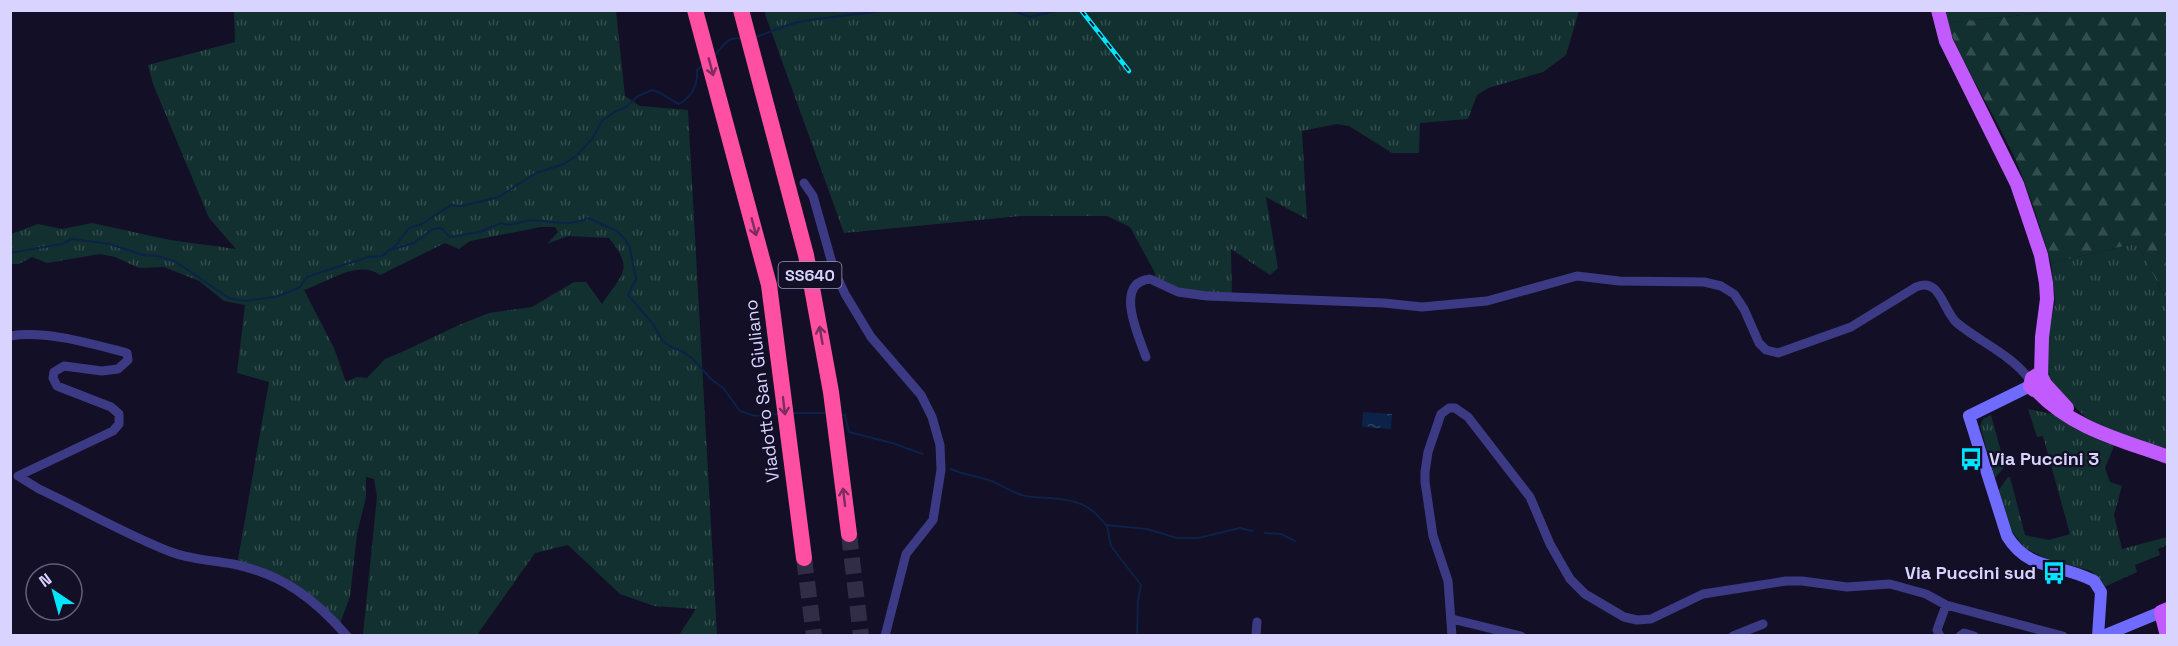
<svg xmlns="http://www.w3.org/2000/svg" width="2178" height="646" font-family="'Space Grotesk',sans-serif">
<defs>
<pattern id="grass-tufts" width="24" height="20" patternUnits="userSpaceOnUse" patternTransform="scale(1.5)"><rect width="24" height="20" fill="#12302f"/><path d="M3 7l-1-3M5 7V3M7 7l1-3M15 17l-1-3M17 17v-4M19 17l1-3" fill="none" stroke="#344d4e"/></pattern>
<pattern id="forest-firs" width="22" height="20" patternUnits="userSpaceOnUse" patternTransform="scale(1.5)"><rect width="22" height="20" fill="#12302f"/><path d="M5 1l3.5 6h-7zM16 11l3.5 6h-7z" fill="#344d4e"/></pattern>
<pattern id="water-ripples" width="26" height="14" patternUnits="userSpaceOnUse" patternTransform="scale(1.5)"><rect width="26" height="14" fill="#0c2248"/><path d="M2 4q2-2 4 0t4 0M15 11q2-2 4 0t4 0" fill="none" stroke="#2f4163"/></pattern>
</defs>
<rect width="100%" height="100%" fill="#130f26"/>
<path fill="url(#grass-tufts)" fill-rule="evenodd" d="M 765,10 L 1579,11 L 1566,55 L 1543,72 L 1488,88 L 1477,95 L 1468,119 L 1420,123 L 1419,153 L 1392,153 L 1349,126 L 1337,124 L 1302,131 L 1307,219 L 1266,197 L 1278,268 L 1270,275 L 1231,249 L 1232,297 L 1207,296 L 1157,283 L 1154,271 L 1130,227 L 1107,216 L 1020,216 L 844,233 L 765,14 Z
M 1945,10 L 2059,11 L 1947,23 Z
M 234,11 L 616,11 L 625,96 L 640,106 L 688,110 L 717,635 L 679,635 L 696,609 L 654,606 L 620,594 L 568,545 L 535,553 L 477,635 L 363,635 L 377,496 L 374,479 L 366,477 L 366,497 L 357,534 L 350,597 L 339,626 L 298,590 L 237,565 L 269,382 L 237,373 L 245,305 L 224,301 L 199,281 L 164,267 L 139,268 L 115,257 L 100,254 L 47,263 L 32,257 L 19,264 L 11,264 L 11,234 L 38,224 L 62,229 L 92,223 L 170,240 L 236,249 L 209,218 L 153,84 L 148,65 L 235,42 ZM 541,227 L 555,227 L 558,232 L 547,244 L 568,236 L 609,238 C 635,270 622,274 602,304 L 586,282 L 574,282 L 532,307 L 489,313 L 461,324 L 404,351 L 385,359 L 367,378 L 357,377 L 346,382 L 334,348 L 304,290 C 328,282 358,259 380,275 L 445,243 L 459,249 L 470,241 Z
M 2137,243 L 2167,301 L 2167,454 L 2094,425 L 2049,383 L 2046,350 L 2055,301 L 2051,263 Z
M 2028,409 L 2052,414 L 2092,437 L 2114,446 L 2105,468 L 2110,482 L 2122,486 L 2114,515 L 2122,549 L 2167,537 L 2167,545 L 2158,549 L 2160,555 L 2135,565 L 2137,572 L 2104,587 L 2091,571 L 2047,559 L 2025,548 L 2009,528 L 1998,491 L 2008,477 L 2010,477 L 2025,535 L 2049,540 L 2070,534 L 2043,436 L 2037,437 Z
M 1991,415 L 2005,466 L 1995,478 L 1980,426 L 1983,419 Z"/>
<path fill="url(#forest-firs)" d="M 2059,11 L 2167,11 L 2167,301 L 2137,243 L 2051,263 C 2039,224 2026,179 2007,142 C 1987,102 1963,65 1947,23 Z"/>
<path fill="url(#water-ripples)" d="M 1363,412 L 1392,414 L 1391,429 L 1362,427 Z"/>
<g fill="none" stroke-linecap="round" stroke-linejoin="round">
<path stroke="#0c2248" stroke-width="2" d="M 1011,10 L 1030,17 L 1060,10
M 756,37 L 791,24 L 809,20 L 891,10
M 714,56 C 723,47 727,35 742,39
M 390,250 L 414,243 L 433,229 L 441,228 L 450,237 L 480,232 L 501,223 C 511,227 515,223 525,221 C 547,218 567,229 588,218 L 617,231 L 625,239 L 630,248 L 636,279 L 628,295 L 653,324 L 662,340 L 671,347 L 682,351 L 693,359 L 711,379 L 724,389 L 740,411 L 755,416 L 778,414
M 10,253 L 62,244 L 72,239 L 110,244 L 143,255 L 158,256 L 176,262 L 229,298 L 245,301 L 275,297 L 299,288 L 307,277 L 368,257 L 382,256 L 396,245 L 409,228 L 422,224 L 451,205 L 461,206 L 499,197 L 536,173 L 564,164 L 576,156 L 592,139 L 602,121 L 616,111 L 625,108 L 638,96 L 652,90 C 663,93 669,99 679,104 C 693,96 698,85 697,70 L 703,65
M 793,413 L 826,413
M 841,415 L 845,415 L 849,432 L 892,443 L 923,454
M 951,469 C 965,476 982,476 996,483 C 1006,488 1015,494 1026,496 C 1034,498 1042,497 1050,498 C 1076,500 1090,504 1106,525 L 1147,529 L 1177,538 L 1198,538 L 1240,528 L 1252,531
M 1107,526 L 1111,546 L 1141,585 L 1138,600 L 1137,636
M 1265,533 L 1281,534 L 1295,541"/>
<path stroke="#312d47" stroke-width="16" stroke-dasharray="16 8" stroke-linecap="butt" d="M 849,534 L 861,636
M 804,558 L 814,636"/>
<path stroke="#3d3a85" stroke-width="9" d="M 804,183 L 813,196 L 834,270 L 845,294 L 871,337 L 921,395 L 932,417 L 940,445 L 941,470 L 933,520 L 906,554 L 885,636
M 10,336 C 47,330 92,344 127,353 L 128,360 L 118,369 L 102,371 L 64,366 L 54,372 L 53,378 L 57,386 L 111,407 L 119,414 L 119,424 L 113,431 L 18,476 L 39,489 C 82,509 127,535 171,552 C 191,560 212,560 233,564 C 282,574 315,599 347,636
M 1146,357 C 1139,337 1113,283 1150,279 L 1178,292 L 1207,296 L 1384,303 L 1422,307 L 1487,301 L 1577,276 L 1619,281 L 1704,282 L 1721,286 L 1734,294 L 1744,309 L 1759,343 L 1766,350 L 1778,353 L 1851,327 L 1916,287 C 1940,276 1943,311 1957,323 C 1980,342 2012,355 2030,380
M 1452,619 L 1521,636
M 1256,636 L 1257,622
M 1452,636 L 1448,581 L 1433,536 L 1425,482 L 1425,472 L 1428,452 L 1441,414 L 1449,408 L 1455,408 L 1468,417 L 1530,497 L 1550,544 L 1570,579 L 1585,594 L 1624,617 L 1637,620 L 1651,619 L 1703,594 L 1786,581 L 1802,581 L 1847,587 L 1890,584 L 1926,594 L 1946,605 L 2063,636
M 1733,636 L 1763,624
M 1940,636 L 1937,630 L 1946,605
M 1960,636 L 1964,633 L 1974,636"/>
<path stroke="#6f6bff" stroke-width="12" d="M 2030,386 L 1969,416 L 2007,536 C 2029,572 2061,563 2094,581 L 2101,592 L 2098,636
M 2103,636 L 2161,612"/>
<path stroke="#c25bff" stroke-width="14" d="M 1938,10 L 1946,41 L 2017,184 L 2041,255 L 2046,283 L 2047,299 L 2042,337 L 2041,376
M 2043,387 L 2039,390 L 2034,390 L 2030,386 L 2032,378 L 2037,375 L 2041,376 L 2045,384 L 2067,408
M 2036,390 C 2071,428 2121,440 2168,457
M 2167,636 L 2161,612 L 2168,609"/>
<path stroke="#ff4fa3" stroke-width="16" d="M 695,10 L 769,285 L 804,558
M 741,10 L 806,255 L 831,392 L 849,534"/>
<g stroke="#00e5ff" stroke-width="4.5">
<path id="rail" d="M 1081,10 L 1129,71"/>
</g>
<use href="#rail" stroke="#130f26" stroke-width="2" stroke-dasharray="7" stroke-linecap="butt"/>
</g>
<defs><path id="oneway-shaft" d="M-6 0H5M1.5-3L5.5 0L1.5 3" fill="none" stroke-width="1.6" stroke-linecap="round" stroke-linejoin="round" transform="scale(1.5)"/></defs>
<g stroke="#7d2c5e">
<use href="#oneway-shaft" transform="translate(711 67) rotate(75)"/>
<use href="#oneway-shaft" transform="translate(754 227) rotate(75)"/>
<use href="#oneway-shaft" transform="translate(821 335) rotate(-100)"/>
<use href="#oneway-shaft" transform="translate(784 406) rotate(83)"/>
<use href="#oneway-shaft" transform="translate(844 497) rotate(-97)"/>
</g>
<defs>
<g id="bus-bare" transform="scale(1.8)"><path d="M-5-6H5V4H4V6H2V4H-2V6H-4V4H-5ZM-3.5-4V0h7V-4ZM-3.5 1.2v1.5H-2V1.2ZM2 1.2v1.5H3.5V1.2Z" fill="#00e5ff" stroke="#130f26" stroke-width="2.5" paint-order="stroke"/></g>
</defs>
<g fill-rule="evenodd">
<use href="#bus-bare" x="1971" y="459"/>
<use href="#bus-bare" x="2054" y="573"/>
</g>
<g text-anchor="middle" stroke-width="4.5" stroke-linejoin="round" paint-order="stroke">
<rect fill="#130f26" stroke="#9e99be" stroke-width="1.5" x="778.5" y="262" width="63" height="26" rx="4.5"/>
<g font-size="16" font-weight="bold" fill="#d9d4ff">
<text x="810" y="281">SS640</text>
</g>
<g font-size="18" fill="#d9d4ff" stroke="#130f26">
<text transform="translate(762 391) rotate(-97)" y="6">Viadotto San Giuliano</text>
</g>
<g font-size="18" font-weight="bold" fill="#d9d4ff" stroke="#130f26" text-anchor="start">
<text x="1989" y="465">Via Puccini 3</text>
<text x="2036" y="579" text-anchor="end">Via Puccini sud</text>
</g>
</g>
<rect width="2178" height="646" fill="none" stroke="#d9d4ff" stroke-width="24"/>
<g transform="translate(54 592) rotate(324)"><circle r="28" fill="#130f26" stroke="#625e7d" stroke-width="1.5"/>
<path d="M0-4.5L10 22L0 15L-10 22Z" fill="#00e5ff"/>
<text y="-9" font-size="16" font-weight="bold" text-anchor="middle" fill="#d9d4ff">N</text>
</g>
</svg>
